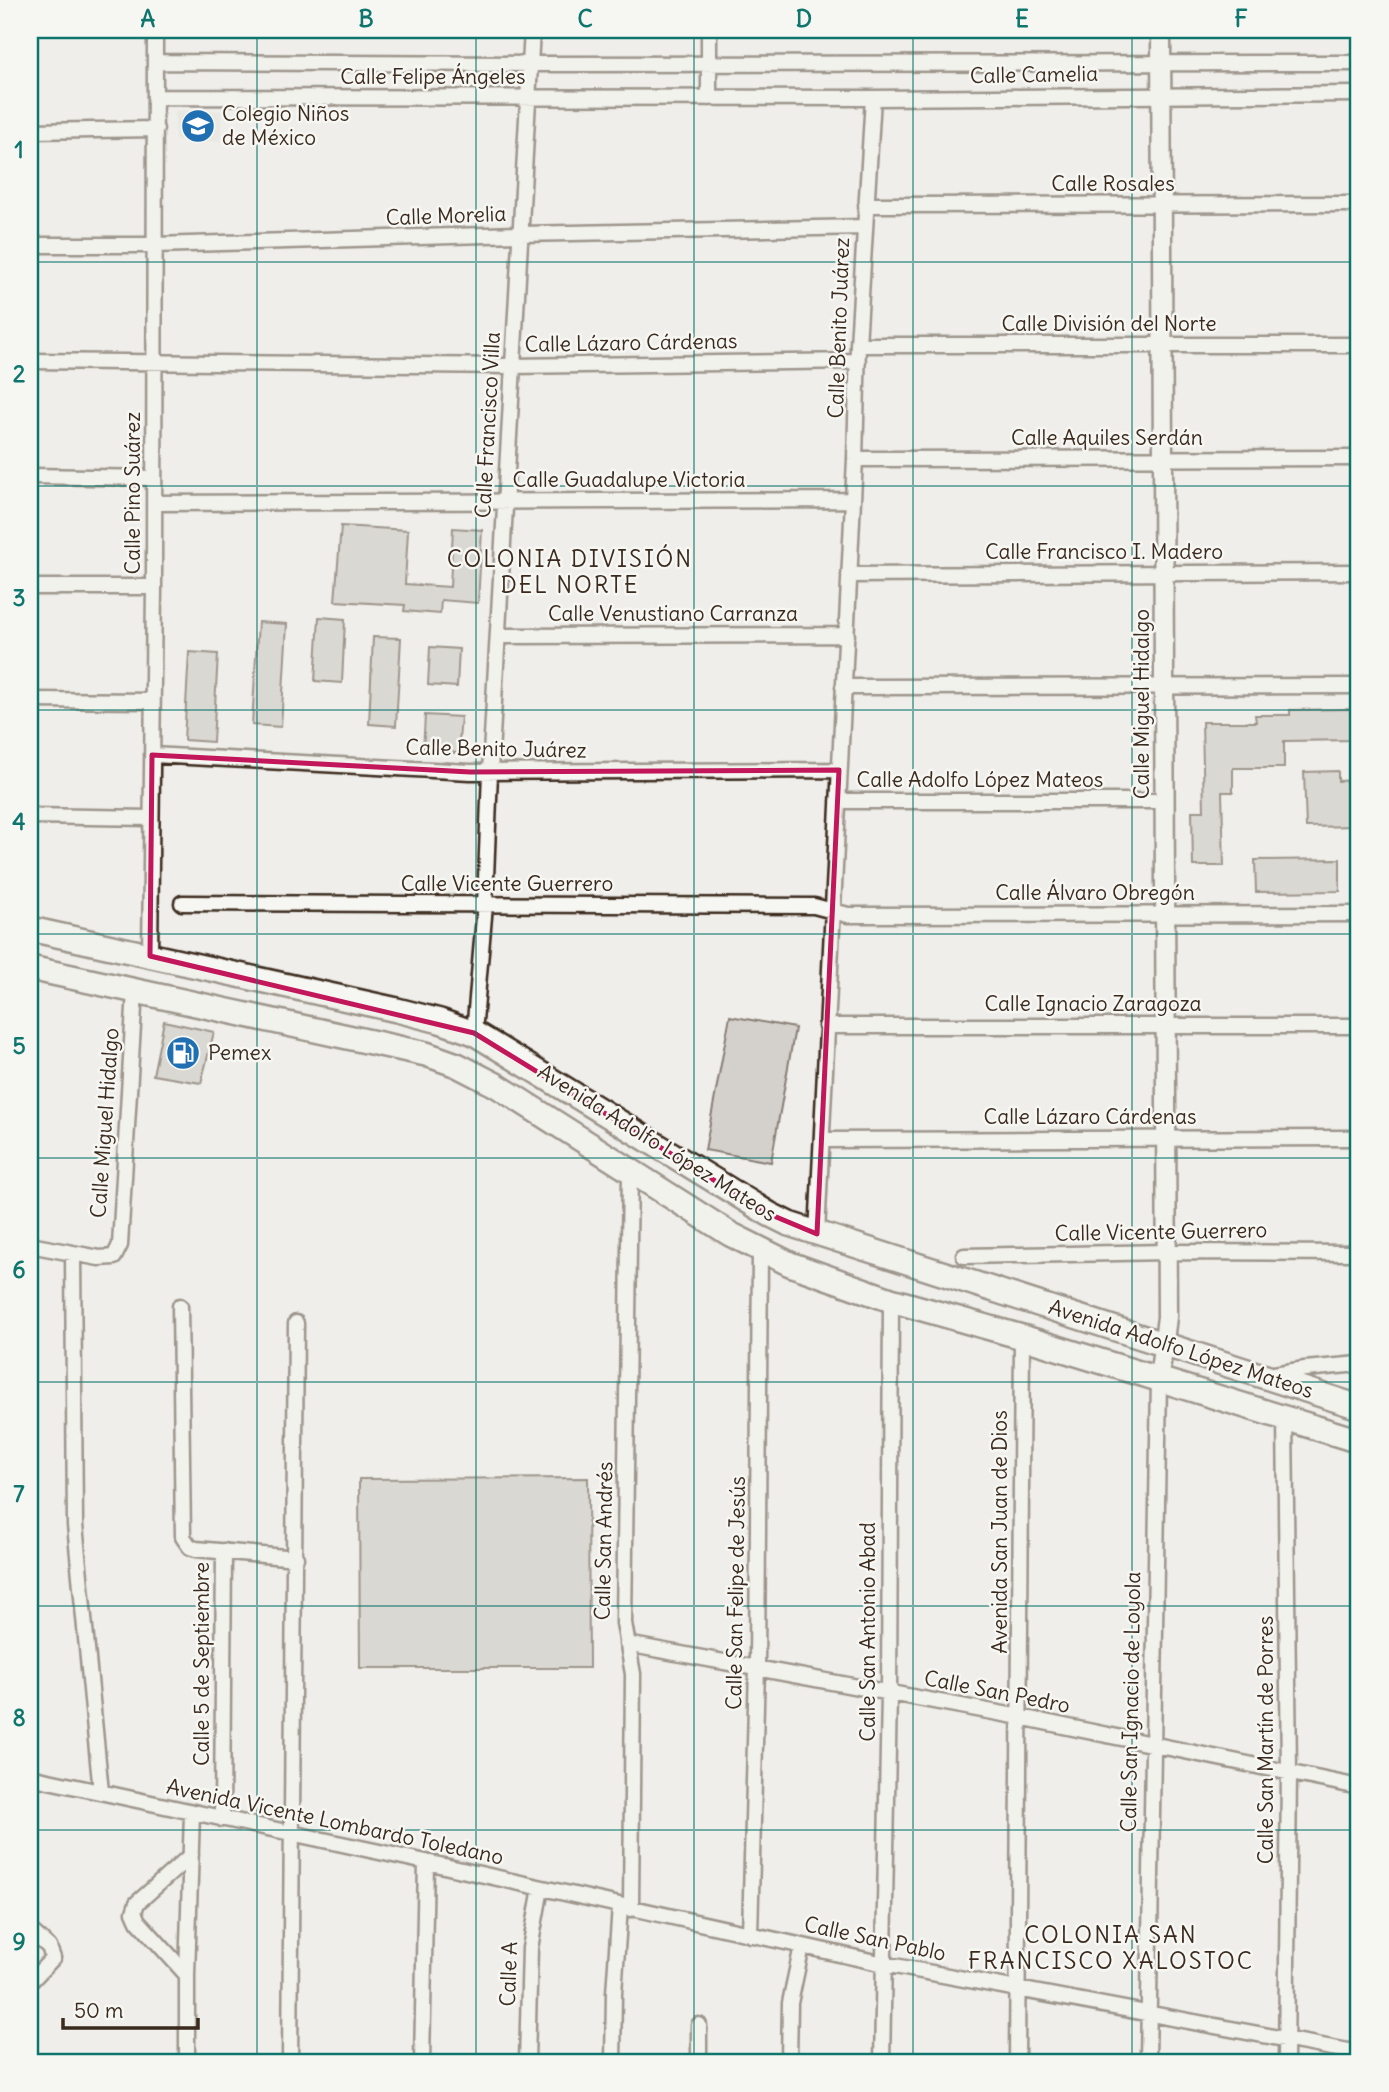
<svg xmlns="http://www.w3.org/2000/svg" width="1389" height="2092" font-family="Delius,sans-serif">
<rect width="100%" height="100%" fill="#efeeea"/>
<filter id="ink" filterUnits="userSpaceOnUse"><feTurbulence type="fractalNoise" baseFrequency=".0143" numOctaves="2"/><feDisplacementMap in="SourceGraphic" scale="14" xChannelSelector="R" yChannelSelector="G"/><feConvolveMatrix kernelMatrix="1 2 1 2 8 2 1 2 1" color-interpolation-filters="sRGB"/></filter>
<g filter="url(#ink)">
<path fill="#e2dfdb" d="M 175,111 L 221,111 L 221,141 L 175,140 Z"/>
<path fill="#d4d1cc" stroke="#887e75" stroke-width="2" d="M 730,1016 L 795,1028 L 771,1162 L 705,1150 Z"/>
<path fill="#c2bdb7" stroke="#3b2a1e" stroke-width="2" d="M 341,526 L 408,530 L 405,584 L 450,587 L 453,528 L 482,530 L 478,603 L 441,600 L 440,614 L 404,611 L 405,605 L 335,601 Z
M 319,617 L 345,619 L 342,683 L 315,681 Z
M 258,622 L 287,624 L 281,727 L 252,725 Z
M 373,637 L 401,638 L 396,726 L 369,724 Z
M 430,647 L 459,649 L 457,687 L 428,685 Z
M 189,652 L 218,654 L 213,742 L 184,740 Z
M 1357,709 L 1358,740 L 1284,741 L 1284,768 L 1233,768 L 1233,792 L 1222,792 L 1224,866 L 1193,866 L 1192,811 L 1204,811 L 1202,722 L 1256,722 L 1255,715 L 1290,715 L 1290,710 Z
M 425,715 L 461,717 L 458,753 L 423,751 Z
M 1338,771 L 1338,781 L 1359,780 L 1359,826 L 1306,827 L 1304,772 Z
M 1340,859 L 1340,891 L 1256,892 L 1255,860 Z
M 164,1021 L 214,1032 L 201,1083 L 153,1075 Z
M 588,1478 L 589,1668 L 360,1668 L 359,1479 Z"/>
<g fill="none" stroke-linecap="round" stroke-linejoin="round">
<g stroke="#3b2a1e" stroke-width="19">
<path id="minor" d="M 709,30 L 709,98
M 155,62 L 530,64 L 1359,63
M 156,97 L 873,98 L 1359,94
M 30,131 L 156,129
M 866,205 L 1359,204
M 30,245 L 155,245 L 520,234 L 865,227
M 858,345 L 1359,345
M 30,361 L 512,366 L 858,361
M 855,459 L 1359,458
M 30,476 L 154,478
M 154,503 L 852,500
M 849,575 L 1359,572
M 30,587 L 154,587
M 499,636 L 847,635
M 843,687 L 1359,686
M 30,700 L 152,701
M 152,755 L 470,772 L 839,770
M 838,801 L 1164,801
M 30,816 L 150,818
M 182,903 L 814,906 L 848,915 L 1359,914
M 150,956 L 154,587 L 155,30
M 826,1026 L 1359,1026
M 474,1033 L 485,905 L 490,772 L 532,30
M 822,1140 L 1359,1138
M 630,1171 L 624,1623 L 633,1674 L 631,1909
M 817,1234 L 855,459 L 858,345 L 873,98
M 30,1245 L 99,1258 L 114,1257 L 120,1245 L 135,991
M 73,1253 L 75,1525 L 101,1792
M 964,1256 L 1166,1252 L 1359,1253
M 180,1306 L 183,1537 L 190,1547 L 196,1549 L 296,1558
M 1268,1375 L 1305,1369 L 1359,1364
M 1285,1417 L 1289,1772 L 1286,2062
M 627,1644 L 1020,1717 L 1359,1787
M 30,1777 L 426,1862 L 884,1964 L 1359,2053
M 222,1819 L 224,1551
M 30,1930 L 49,1947 L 53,1958 L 30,1982
M 750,1935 L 757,1667 L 760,1251
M 187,1975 L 138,1921 L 134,1912 L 137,1903 L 191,1855
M 699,2025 L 699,2062
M 187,2062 L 187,1975 L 192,1813
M 290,2062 L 296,1323
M 422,2062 L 426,1862
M 527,2062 L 530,1948 L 541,1888
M 613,2062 L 614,1993 L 620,1906
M 789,2062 L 790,2003 L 802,1946
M 882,2062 L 889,1694 L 891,1300
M 1017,2062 L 1022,1337
M 1148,2062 L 1159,1379"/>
</g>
<g stroke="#3b2a1e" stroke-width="23">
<path id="tertiary" d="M 1159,1379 L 1167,1317 L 1161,30"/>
</g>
<g stroke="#3b2a1e" stroke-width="28">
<path id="primary" d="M 30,929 L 397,1010 L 440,1021 L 474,1033 L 769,1214 L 789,1224 L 1359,1407
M 30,968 L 426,1054 L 457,1065 L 496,1085 L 730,1234 L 790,1264 L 891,1300 L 1022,1337 L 1359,1441"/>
</g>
<use href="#minor" stroke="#f6f6f2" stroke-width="14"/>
<use href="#tertiary" stroke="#f6f6f2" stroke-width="18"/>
<use href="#primary" stroke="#f6f6f2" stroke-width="23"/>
</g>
</g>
<path d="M0 0H1389V2092H0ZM 152,755 L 470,772 L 839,770 L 817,1234 L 769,1214 L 474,1033 L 150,956 Z" fill="#efeeea" fill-opacity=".55" fill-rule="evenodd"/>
<path fill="none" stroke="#c2185b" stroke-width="5" stroke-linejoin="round" d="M 152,755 L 470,772 L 839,770 L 817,1234 L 769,1214 L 474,1033 L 150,956 Z"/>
<path fill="none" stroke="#0f766e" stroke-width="2" stroke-opacity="0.55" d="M 257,30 L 257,2062M 476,30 L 476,2062M 694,30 L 694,2062M 913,30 L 913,2062M 1132,30 L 1132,2062M 30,262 L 1359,262M 30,486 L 1359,486M 30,710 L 1359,710M 30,934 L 1359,934M 30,1158 L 1359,1158M 30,1382 L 1359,1382M 30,1606 L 1359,1606M 30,1830 L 1359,1830"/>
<defs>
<g id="school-disc" transform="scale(1.75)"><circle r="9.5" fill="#1f6fb2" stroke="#f6f6f2"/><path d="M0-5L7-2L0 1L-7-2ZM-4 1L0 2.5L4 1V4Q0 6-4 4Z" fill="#fff"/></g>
<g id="fuel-disc" transform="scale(1.75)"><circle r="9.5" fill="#1f6fb2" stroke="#f6f6f2"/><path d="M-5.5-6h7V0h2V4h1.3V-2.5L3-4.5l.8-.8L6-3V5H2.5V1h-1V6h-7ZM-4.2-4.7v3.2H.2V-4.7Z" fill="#fff"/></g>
</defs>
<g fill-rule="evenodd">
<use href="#school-disc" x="198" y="126"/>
<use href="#fuel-disc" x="183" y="1053"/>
</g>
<g text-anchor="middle" stroke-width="5" stroke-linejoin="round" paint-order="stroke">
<g font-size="21" fill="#3b2a1e" stroke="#f6f6f2">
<text transform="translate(1034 75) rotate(-1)" y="7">Calle Camelia</text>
<text x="433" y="84">Calle Felipe Ángeles</text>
<text x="1113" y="191">Calle Rosales</text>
<text transform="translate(446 216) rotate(-2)" y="7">Calle Morelia</text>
<text x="1109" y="331">Calle División del Norte</text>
<text transform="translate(839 328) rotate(-88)" y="7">Calle Benito Juárez</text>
<text transform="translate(631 343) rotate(-1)" y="7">Calle Lázaro Cárdenas</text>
<text transform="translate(488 425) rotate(-87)" y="7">Calle Francisco Villa</text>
<text x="1107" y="445">Calle Aquiles Serdán</text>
<text x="629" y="487">Calle Guadalupe Victoria</text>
<text transform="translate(133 493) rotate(-90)" y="7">Calle Pino Suárez</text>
<text x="1104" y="559">Calle Francisco I. Madero</text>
<text x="673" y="621">Calle Venustiano Carranza</text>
<text transform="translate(1142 704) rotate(-90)" y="7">Calle Miguel Hidalgo</text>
<text transform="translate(496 749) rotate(1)" y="7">Calle Benito Juárez</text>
<text x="980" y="787">Calle Adolfo López Mateos</text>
<text x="507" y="891">Calle Vicente Guerrero</text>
<text x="1095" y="900">Calle Álvaro Obregón</text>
<text x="1093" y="1011">Calle Ignacio Zaragoza</text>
<text x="1090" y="1124">Calle Lázaro Cárdenas</text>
<text transform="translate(105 1123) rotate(-86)" y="7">Calle Miguel Hidalgo</text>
<text transform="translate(657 1143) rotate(32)" y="7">Avenida Adolfo López Mateos</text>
<text transform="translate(1161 1232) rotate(-1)" y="7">Calle Vicente Guerrero</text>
<text transform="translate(1181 1349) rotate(18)" y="7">Avenida Adolfo López Mateos</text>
<text transform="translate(1000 1532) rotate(-90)" y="7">Avenida San Juan de Dios</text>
<text transform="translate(604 1541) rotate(-89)" y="7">Calle San Andrés</text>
<text transform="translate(736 1593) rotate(-89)" y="7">Calle San Felipe de Jesús</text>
<text transform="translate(868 1632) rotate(-90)" y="7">Calle San Antonio Abad</text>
<text transform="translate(202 1664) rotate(-90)" y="7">Calle 5 de Septiembre</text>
<text transform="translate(997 1692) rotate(11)" y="7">Calle San Pedro</text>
<text transform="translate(1131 1702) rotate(-89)" y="7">Calle San Ignacio de Loyola</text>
<text transform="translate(1266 1740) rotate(-90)" y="7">Calle San Martín de Porres</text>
<text transform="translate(335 1822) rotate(12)" y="7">Avenida Vicente Lombardo Toledano</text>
<text transform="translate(875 1939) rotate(12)" y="7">Calle San Pablo</text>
<text transform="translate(509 1974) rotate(-88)" y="7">Calle A</text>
</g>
<g font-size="21" fill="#3b2a1e" stroke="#f6f6f2" text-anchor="start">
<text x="222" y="121">Colegio Niños<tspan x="222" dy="24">de México</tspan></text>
<text x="208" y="1060">Pemex</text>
</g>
<g font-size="23" letter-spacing="2" fill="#3b2a1e" stroke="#f6f6f2">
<text x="570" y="567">COLONIA DIVISIÓN<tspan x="570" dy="26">DEL NORTE</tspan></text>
<text x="1111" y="1943">COLONIA SAN<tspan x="1111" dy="26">FRANCISCO XALOSTOC</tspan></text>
</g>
</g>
<rect width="1389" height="2092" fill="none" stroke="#f6f6f2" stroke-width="77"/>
<path d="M63 2018v10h135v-10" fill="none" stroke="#3b2a1e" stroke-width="3.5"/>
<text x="74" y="2018" font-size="21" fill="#3b2a1e" stroke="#f6f6f2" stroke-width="5" paint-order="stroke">50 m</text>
<rect x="38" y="38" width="1312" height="2016" fill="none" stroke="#0f766e" stroke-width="2.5"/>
<g font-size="23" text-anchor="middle" font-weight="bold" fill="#0f766e">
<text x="148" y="27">A</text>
<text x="366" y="27">B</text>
<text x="585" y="27">C</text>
<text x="804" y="27">D</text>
<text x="1022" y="27">E</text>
<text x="1241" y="27">F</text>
<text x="19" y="158">1</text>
<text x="19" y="382">2</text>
<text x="19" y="606">3</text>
<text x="19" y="830">4</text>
<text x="19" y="1054">5</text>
<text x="19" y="1278">6</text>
<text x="19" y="1502">7</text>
<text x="19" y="1726">8</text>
<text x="19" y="1950">9</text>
</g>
</svg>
